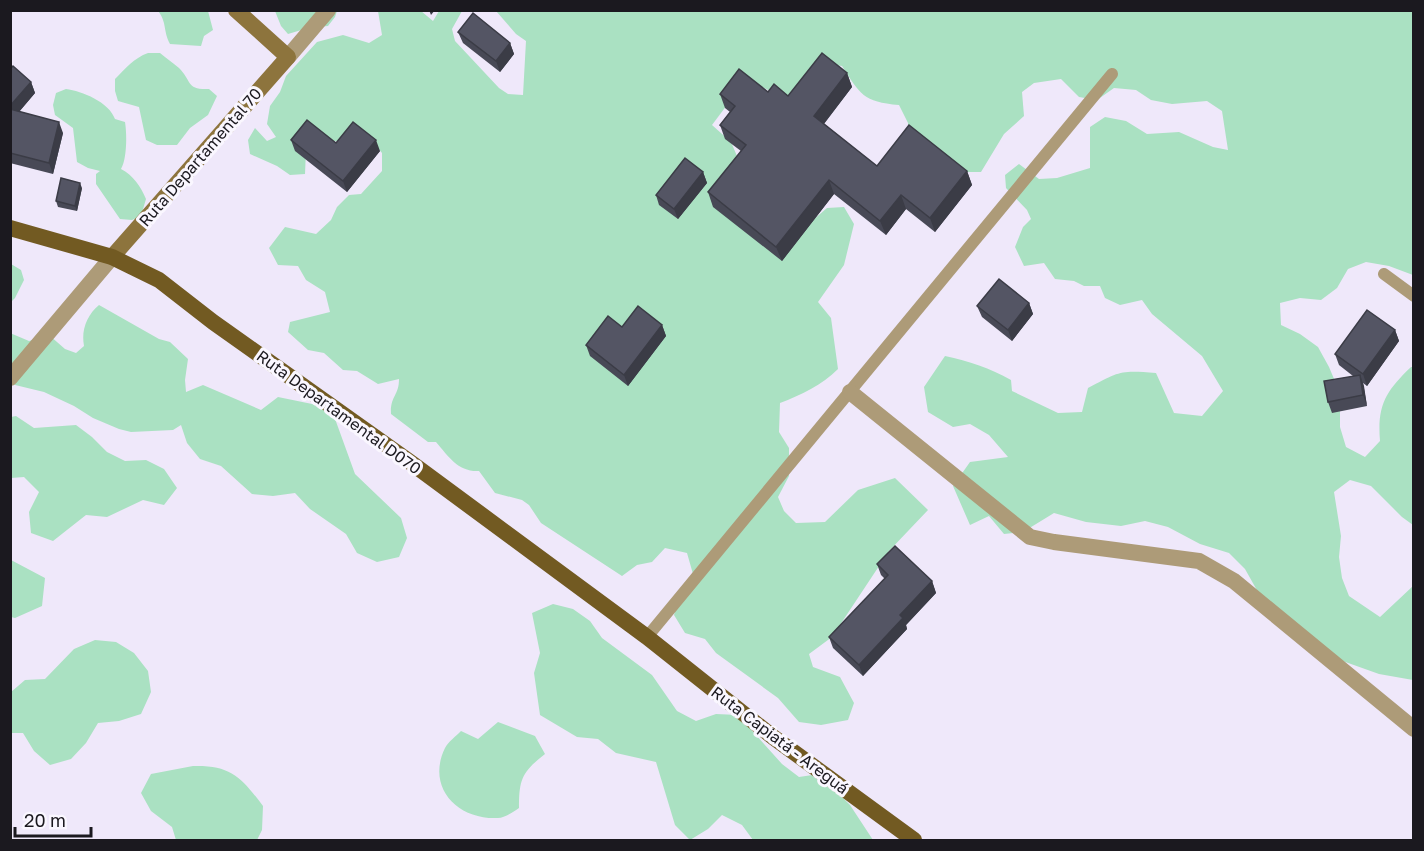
<svg xmlns="http://www.w3.org/2000/svg" width="1424" height="851" font-family="'Golos Text',sans-serif">
<rect width="100%" height="100%" fill="#efe8fa"/>
<path fill="#aae1c2" d="M 158,11 L 208,11 L 213,30 L 204,36 L 201,46 L 170,44 C 163,31 167,22 158,11 Z
M 275,11 L 337,11 L 335,17 L 328,26 L 308,28 L 288,34 L 281,26 Z
M 378,11 L 421,11 L 433,21 L 439,11 L 462,11 L 452,29 L 455,41 L 499,88 L 508,94 L 523,95 L 526,41 L 516,34 L 496,11 L 1413,11 L 1413,275 L 1389,266 L 1366,262 L 1348,269 L 1337,288 L 1321,300 L 1300,298 L 1280,303 L 1281,325 L 1300,334 L 1318,347 L 1329,367 L 1337,386 L 1340,406 L 1340,427 L 1346,447 L 1365,457 L 1380,441 C 1377,405 1386,391 1411,367 L 1413,367 L 1413,525 L 1402,517 L 1371,486 L 1350,480 L 1334,492 L 1341,536 L 1339,557 L 1342,578 L 1349,596 L 1380,617 L 1413,586 L 1413,680 L 1379,674 L 1337,659 L 1272,617 L 1245,569 L 1229,553 L 1200,544 L 1168,527 L 1145,521 L 1121,526 L 1086,522 L 1054,513 L 1023,532 L 1004,534 L 989,516 L 970,525 L 953,486 L 970,462 L 1008,457 L 989,435 L 970,424 L 953,427 L 928,412 L 924,387 L 945,356 C 969,361 990,368 1011,380 L 1012,391 L 1058,413 L 1082,412 L 1088,388 C 1120,371 1120,370 1156,373 L 1174,413 L 1202,416 L 1223,391 L 1202,356 L 1152,314 L 1142,300 L 1120,305 L 1105,298 L 1100,286 L 1084,286 L 1074,281 L 1055,279 L 1044,263 L 1024,266 L 1015,247 L 1023,227 L 1031,219 L 1027,210 L 1006,188 L 1005,175 L 1019,164 L 1039,179 L 1057,178 L 1090,168 L 1090,127 L 1105,117 L 1126,121 L 1147,134 L 1179,132 L 1213,147 L 1228,150 L 1222,111 L 1207,101 L 1172,104 L 1151,100 L 1136,90 L 1114,88 L 1097,100 L 1079,97 L 1061,79 L 1034,83 L 1022,92 L 1024,116 L 1004,134 L 981,172 L 955,172 L 909,140 L 908,123 L 899,105 C 863,102 860,94 842,66 L 822,63 L 794,102 L 741,77 L 730,101 L 712,125 L 731,142 L 743,170 L 784,245 L 827,208 L 844,207 L 854,224 L 844,265 L 818,302 L 831,318 L 838,369 C 822,385 801,395 780,403 L 779,432 L 789,448 L 789,476 L 778,497 L 784,511 L 796,523 L 825,522 L 858,490 L 895,478 L 928,510 L 889,551 L 832,637 L 809,654 L 813,667 L 840,677 L 854,703 L 848,720 L 821,725 L 799,722 L 778,698 L 716,653 L 705,639 L 685,633 L 674,615 L 680,593 L 693,574 L 687,553 L 665,548 L 652,562 L 637,565 L 622,576 L 541,523 L 529,505 L 522,500 L 495,493 L 479,471 C 458,472 449,457 436,442 L 428,442 L 391,414 C 390,396 399,396 399,379 L 378,384 L 357,371 L 343,370 L 324,353 L 308,350 L 288,332 L 290,322 L 330,312 L 325,292 L 306,280 L 298,266 L 278,265 L 269,248 L 285,227 L 316,234 L 331,220 L 337,207 L 349,195 L 361,194 L 382,171 L 382,153 L 372,141 L 334,141 L 324,147 L 306,150 L 305,174 L 290,175 L 277,166 L 250,154 L 248,140 L 255,128 L 267,141 L 276,137 L 267,124 L 270,106 L 280,92 L 286,76 L 317,42 L 343,35 L 369,43 L 382,35 Z
M 148,53 L 160,53 C 166,58 173,63 179,68 C 192,81 186,90 209,89 L 217,96 L 208,115 L 190,128 L 177,145 L 157,145 L 146,140 L 139,107 L 118,101 L 115,91 L 115,79 C 126,68 134,58 148,53 Z
M 66,89 C 82,91 109,102 115,119 L 125,122 C 127,134 127,159 121,169 C 133,175 141,187 146,199 L 141,216 L 132,220 L 120,219 L 96,184 L 96,174 L 100,171 L 88,168 L 77,162 L 73,128 L 55,115 L 53,105 L 56,93 Z
M 11,264 L 21,270 L 24,280 L 15,298 L 11,302 Z
M 99,305 L 159,339 L 170,342 L 188,359 L 185,380 L 186,392 L 203,385 L 261,410 L 278,397 L 317,405 L 334,416 L 355,474 L 401,518 L 407,538 L 399,557 L 377,562 L 357,553 L 346,534 L 310,509 L 295,493 L 273,496 L 252,494 L 221,466 L 200,459 L 187,443 L 181,425 L 173,430 L 131,432 L 119,429 L 93,418 L 74,406 L 44,392 L 11,384 L 10,333 L 29,341 L 49,335 L 65,349 L 76,353 L 84,346 C 81,330 87,315 99,305 Z
M 16,416 L 34,428 L 76,425 L 92,437 L 107,452 L 125,461 L 146,460 L 164,469 L 177,488 L 164,505 L 143,500 L 107,517 L 86,515 L 53,541 L 31,533 L 29,512 L 39,492 L 24,477 L 11,478 L 11,417 Z
M 11,560 L 45,578 L 42,606 L 15,618 L 11,617 Z
M 553,604 L 573,609 L 590,621 L 602,638 L 652,675 L 677,711 L 696,721 L 716,714 L 738,715 L 782,764 L 799,777 L 819,774 L 850,805 L 873,840 L 753,840 L 742,825 L 722,815 L 708,829 L 690,840 L 675,825 L 656,762 L 616,753 L 598,739 L 577,737 L 540,715 L 534,673 L 540,653 L 532,613 Z
M 95,640 L 116,642 L 134,653 L 148,671 L 151,692 L 141,714 L 119,721 L 98,723 L 86,743 L 71,759 L 50,765 L 34,751 L 23,733 L 11,733 L 11,692 L 25,680 L 45,679 L 74,649 Z
M 498,722 L 535,736 L 545,754 C 522,772 519,779 519,808 C 513,812 504,818 498,818 C 457,820 426,787 445,748 C 448,742 456,736 461,731 L 478,739 Z
M 193,766 C 231,765 241,777 263,806 L 262,830 L 257,840 L 176,840 L 172,827 L 151,811 L 141,793 L 151,774 Z"/>
<g fill="none" stroke-linecap="round" stroke-linejoin="round">
<path stroke="#ad9b78" stroke-width="12" d="M 1384,274 L 1414,296
M 647,637 L 1112,74"/>
<path stroke="#ad9b78" stroke-width="16" d="M 288,57 L 328,10
M 10,378 L 112,257
M 850,392 L 1030,537 L 1054,542 L 1199,561 L 1234,581 L 1414,729"/>
<path stroke="#8d743d" stroke-width="16" d="M 112,257 L 288,57 L 236,10"/>
<path stroke="#725a22" stroke-width="16" d="M 10,228 L 112,257 L 159,280 L 213,322 L 410,462 L 647,637 L 773,737 L 914,840"/>
</g>
<path fill="#484956" d="M 458,32 L 510,43 L 514,54 L 500,72 L 463,43 Z
M 10,69 L 31,82 L 35,93 L 19,112 L 63,133 L 53,174 L 10,163 Z
M 847,73 L 852,87 L 824,124 L 877,166 L 967,171 L 972,185 L 935,232 L 906,209 L 886,235 L 834,194 L 782,261 L 713,207 L 708,192 L 741,151 L 725,139 L 720,125 L 730,112 L 725,108 L 720,94 L 768,92 L 788,96 Z
M 291,140 L 336,143 L 380,151 L 347,192 L 295,151 Z
M 703,172 L 707,183 L 678,219 L 659,205 L 656,195 Z
M 82,188 L 77,211 L 58,207 L 56,201 Z
M 1029,303 L 1033,314 L 1012,341 L 982,317 L 977,306 Z
M 662,325 L 666,336 L 628,386 L 590,356 L 586,345 L 622,327 Z
M 1395,330 L 1399,341 L 1367,386 L 1363,383 L 1367,406 L 1332,413 L 1328,402 L 1353,376 L 1339,365 L 1335,354 Z
M 877,564 L 932,581 L 936,593 L 906,625 L 907,629 L 863,676 L 833,648 L 829,637 L 885,579 L 881,575 Z"/>
<path fill="#3b3c46" d="M 429,10 L 435,10 L 431,15 Z
M 510,43 L 514,54 L 500,72 L 496,61 Z
M 847,73 L 852,87 L 819,130 L 814,116 Z
M 31,82 L 35,93 L 12,120 L 10,115 L 10,106 Z
M 59,122 L 63,133 L 53,174 L 49,163 Z
M 376,140 L 380,151 L 347,192 L 343,181 Z
M 967,171 L 972,185 L 935,232 L 930,218 Z
M 703,172 L 707,183 L 678,219 L 674,209 Z
M 829,180 L 834,194 L 782,261 L 776,247 Z
M 80,183 L 82,188 L 77,211 L 75,206 Z
M 901,195 L 906,209 L 886,235 L 880,221 Z
M 1029,303 L 1033,314 L 1012,341 L 1008,330 Z
M 662,325 L 666,336 L 628,386 L 624,375 Z
M 1395,330 L 1399,341 L 1367,386 L 1363,374 Z
M 1360,375 L 1364,386 L 1367,406 L 1363,395 Z
M 932,581 L 936,593 L 906,625 L 907,629 L 863,676 L 859,665 L 900,615 Z"/>
<path fill="#545564" stroke="#3b3c46" stroke-width="1.5" d="M 473,13 L 510,43 L 496,61 L 458,32 Z
M 822,53 L 847,73 L 814,116 L 877,166 L 909,125 L 967,171 L 930,218 L 901,195 L 880,221 L 829,180 L 776,247 L 708,192 L 746,145 L 720,125 L 735,106 L 720,94 L 739,69 L 768,92 L 774,84 L 788,96 Z
M 13,66 L 31,82 L 10,106 L 10,69 Z
M 10,109 L 59,122 L 49,163 L 10,153 Z
M 307,120 L 336,143 L 353,122 L 376,140 L 343,181 L 291,140 Z
M 685,158 L 703,172 L 674,209 L 656,195 Z
M 61,178 L 80,183 L 75,206 L 56,201 Z
M 999,279 L 1029,303 L 1008,330 L 977,306 Z
M 638,306 L 662,325 L 624,375 L 586,345 L 608,316 L 622,327 Z
M 1367,310 L 1395,330 L 1363,374 L 1335,354 Z
M 1360,375 L 1363,395 L 1328,402 L 1324,381 Z
M 895,546 L 932,581 L 900,615 L 903,618 L 859,665 L 829,637 L 888,575 L 877,564 Z"/>
<g text-anchor="middle" stroke-width="6" stroke-linejoin="round" paint-order="stroke">
<g font-size="16" fill="#1b191f" stroke="#faf7ff">
<text transform="translate(200 157) rotate(-49)" y="6">Ruta Departamental 70</text>
<text transform="translate(339 412) rotate(36)" y="6">Ruta Departamental D070</text>
<text transform="translate(780 740) rotate(37)" y="6">Ruta Capiatá - Areguá</text>
</g>
</g>
<rect width="1424" height="851" fill="none" stroke="#1b191f" stroke-width="24"/>
<path d="M15 827v9h76v-9" fill="none" stroke="#1b191f" stroke-width="3"/>
<text x="24" y="827" font-size="18" fill="#1b191f" stroke="#faf7ff" stroke-width="4.5" paint-order="stroke">20 m</text>
</svg>
